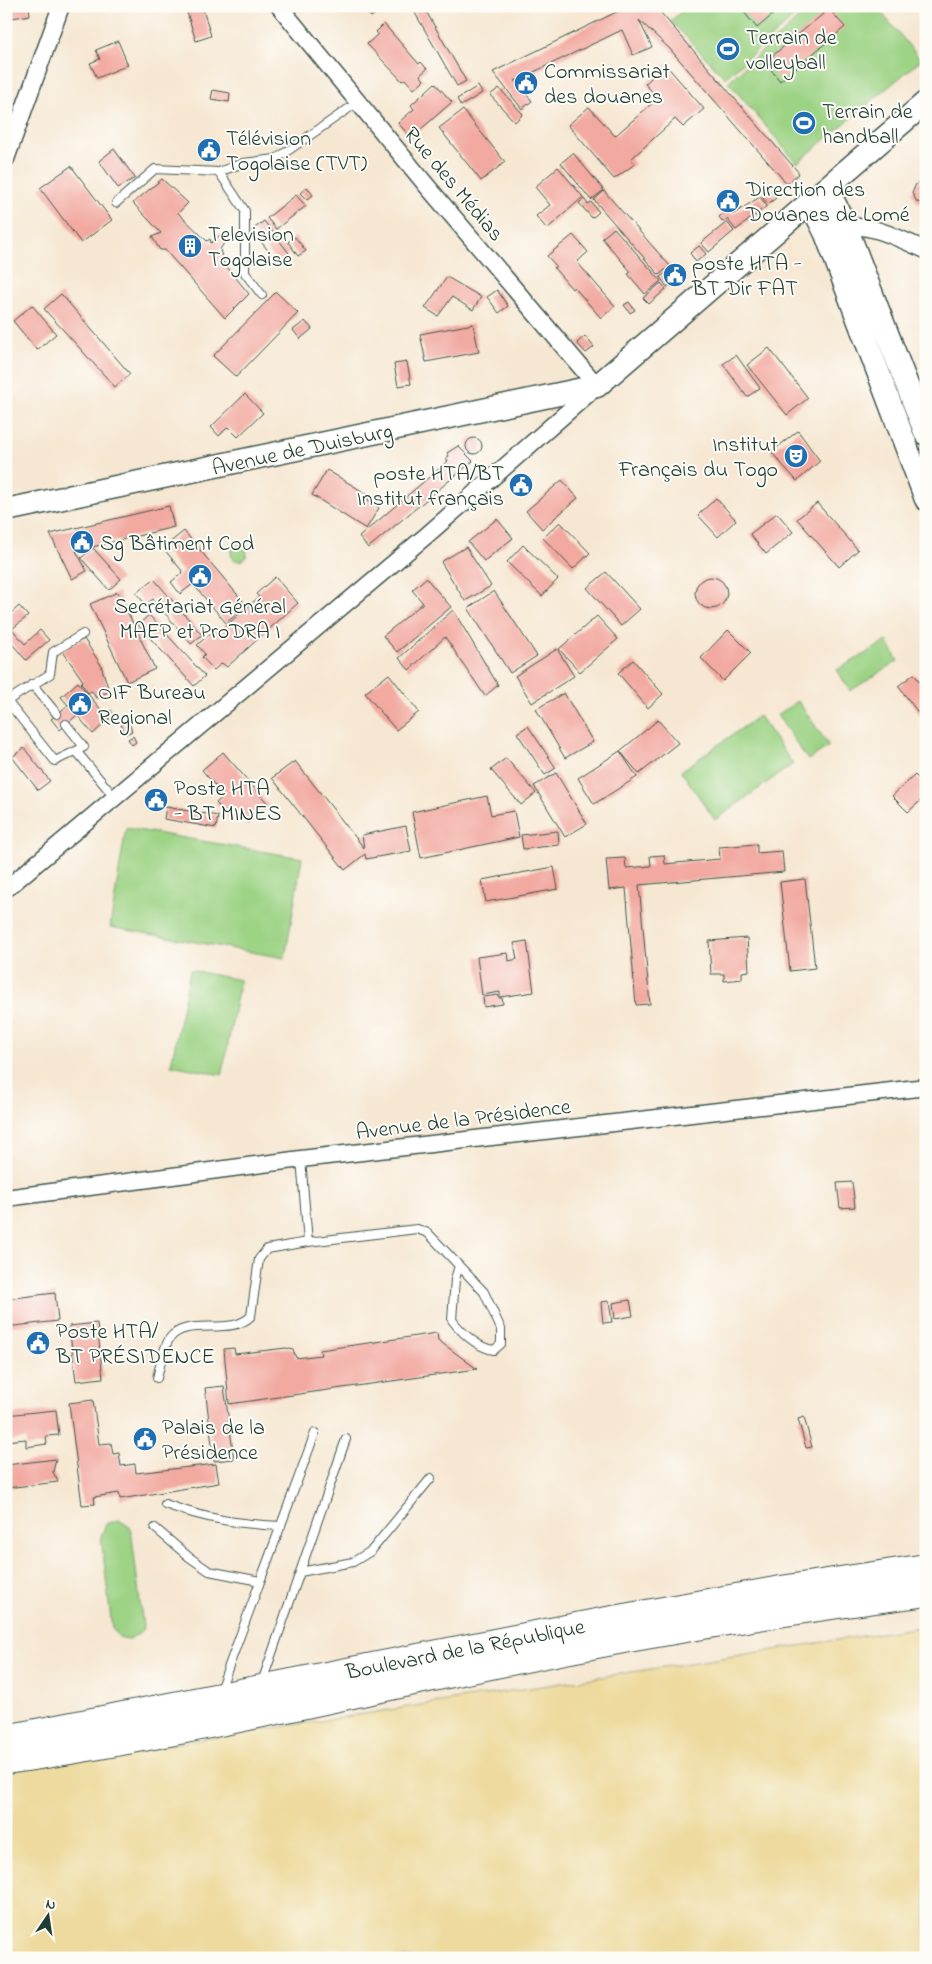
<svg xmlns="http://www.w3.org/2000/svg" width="932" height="1964" font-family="'Indie Flower',sans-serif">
<rect width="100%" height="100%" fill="#fdfcf7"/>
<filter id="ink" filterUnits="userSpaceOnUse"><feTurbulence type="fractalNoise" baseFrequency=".02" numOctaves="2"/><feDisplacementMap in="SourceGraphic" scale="10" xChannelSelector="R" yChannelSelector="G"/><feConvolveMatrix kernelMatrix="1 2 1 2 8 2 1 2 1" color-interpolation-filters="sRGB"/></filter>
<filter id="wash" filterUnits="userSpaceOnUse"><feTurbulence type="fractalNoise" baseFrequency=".0096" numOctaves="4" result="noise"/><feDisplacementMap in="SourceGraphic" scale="20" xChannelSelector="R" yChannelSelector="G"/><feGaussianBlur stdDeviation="1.12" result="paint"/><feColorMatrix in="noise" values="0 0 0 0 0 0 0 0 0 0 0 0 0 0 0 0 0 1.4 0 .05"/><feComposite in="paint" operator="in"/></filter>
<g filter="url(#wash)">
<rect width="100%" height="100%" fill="#f6e7d2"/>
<path fill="#9dd385" stroke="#5e885c" d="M 686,6 L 807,6 L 725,78 L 671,21 Z
M 812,6 L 876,6 L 921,60 L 797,163 L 728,82 Z
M231 553a8 8 0 1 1 16 0a8 8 0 1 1-16 0Z
M 887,641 L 898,661 L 850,691 L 837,670 Z
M 798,701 L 829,746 L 808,760 L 777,715 Z
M 759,716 L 793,764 L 715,820 L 681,771 Z
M 126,828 L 302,858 L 285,958 L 110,927 Z
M 190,970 L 240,980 L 222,1075 L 171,1065 Z
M 119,1520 L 131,1528 L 143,1627 L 141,1633 L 128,1639 L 119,1637 L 112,1628 L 101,1537 L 106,1524 Z"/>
<path fill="#eeda9e" stroke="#868c69" d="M 926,1626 L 926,1958 L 6,1958 L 6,1770 Z"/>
<g id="blocks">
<path fill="#f2a9a0" d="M 29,6 L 30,15 L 6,19 L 6,8 Z
M 185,6 L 202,6 L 211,36 L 196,41 Z
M 369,6 L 382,6 L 384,8 L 371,17 L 365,9 Z
M 411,6 L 423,6 L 466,81 L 457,86 Z
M 629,6 L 655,6 L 799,173 L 787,184 L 669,48 L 639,20 L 652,47 L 633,55 L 622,30 L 515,81 L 532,101 L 522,109 L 493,72 Z
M 739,6 L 783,6 L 757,28 Z
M 829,9 L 845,27 L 780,81 L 765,62 Z
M 384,24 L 419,64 L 421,62 L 427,69 L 420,75 L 424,80 L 414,89 L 405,79 L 402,81 L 367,44 L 378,34 L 376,32 Z
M 118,41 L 128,65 L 97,78 L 90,63 L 100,59 L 96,50 Z
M 665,64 L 704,109 L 683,127 L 675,119 L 631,159 L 635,164 L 614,179 L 568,125 L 589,107 L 615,136 L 658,98 L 645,84 Z
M 435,83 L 452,102 L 411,138 L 398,123 L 414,109 L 411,105 Z
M 478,86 L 482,93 L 461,106 L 457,99 Z
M 499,88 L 523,114 L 515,122 L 490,95 Z
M 213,90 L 230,93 L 229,102 L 211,99 Z
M 463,110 L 505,162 L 481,181 L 439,128 Z
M 114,149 L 135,178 L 118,188 L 99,161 Z
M 573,153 L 604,190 L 591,200 L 561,163 Z
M 71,166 L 112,220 L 81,243 L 40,188 Z
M 558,167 L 583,197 L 547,229 L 536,216 L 550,205 L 535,187 Z
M 162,179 L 188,203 L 178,213 L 207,241 L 210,239 L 211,243 L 222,233 L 225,242 L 220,249 L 223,262 L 249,294 L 225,318 L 165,250 L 160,250 L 152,237 L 161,233 L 133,203 Z
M 920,181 L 926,181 L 926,204 L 917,202 L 912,193 L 916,184 Z
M 307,187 L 313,195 L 307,200 L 300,193 Z
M 604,191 L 670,266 L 659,275 L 594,200 Z
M 771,191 L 776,198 L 768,204 L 762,197 Z
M 296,195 L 306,206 L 276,229 L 267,218 Z
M 760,197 L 767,206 L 736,230 L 727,219 L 723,222 L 719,217 L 728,209 L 733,214 Z
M 584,199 L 588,204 L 591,202 L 599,212 L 592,218 L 579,203 Z
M 264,221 L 289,253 L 277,262 L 252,230 Z
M 727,222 L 734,231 L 709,252 L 701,243 Z
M 614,228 L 661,281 L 645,294 L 628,274 L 631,272 L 602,238 Z
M 573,235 L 588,252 L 577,262 L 615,306 L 601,318 L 574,287 L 572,289 L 554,268 L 556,266 L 547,256 Z
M 295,237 L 306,251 L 298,256 L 288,242 Z
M 699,246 L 706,254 L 696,262 L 690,253 Z
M 672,269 L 679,279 L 667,287 L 660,277 Z
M 447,277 L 481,297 L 473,310 L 452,297 L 438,316 L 425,308 Z
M 661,283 L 666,289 L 649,304 L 643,298 Z
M 497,290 L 508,306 L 499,313 L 487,297 Z
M 276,292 L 298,313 L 236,377 L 213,356 Z
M 61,294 L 130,374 L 115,387 L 44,309 Z
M 629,302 L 635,310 L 630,313 L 624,305 Z
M 32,305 L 56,334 L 37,350 L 13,321 Z
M 305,321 L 312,329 L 300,339 L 293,330 Z
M 473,324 L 479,352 L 426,362 L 420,334 Z
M 585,336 L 594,347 L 586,353 L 577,343 Z
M 769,348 L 808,398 L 787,415 L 747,365 Z
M 736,355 L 760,388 L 747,397 L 723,364 Z
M 407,362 L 411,384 L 398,386 L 394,364 Z
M 245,394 L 263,413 L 238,437 L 228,427 L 219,436 L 211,427 Z
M 798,431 L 820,461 L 797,481 L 771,452 Z
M466 446a8 8 0 1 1 16 0a8 8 0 1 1-16 0Z
M 458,446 L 473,461 L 368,548 L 359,537 L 448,461 L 446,458 L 449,456 L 447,453 Z
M 327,470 L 370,496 L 368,500 L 379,508 L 366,529 L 312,495 Z
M 562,480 L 578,498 L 542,529 L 526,511 Z
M 716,498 L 736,520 L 718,537 L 698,515 Z
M 817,503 L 858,550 L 839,567 L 797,519 Z
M 169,506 L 174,527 L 76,551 L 87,571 L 72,579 L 50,534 Z
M 777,513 L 793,532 L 766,554 L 750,534 Z
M 497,519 L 513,538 L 484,561 L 468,542 Z
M 560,522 L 590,553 L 573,569 L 543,538 Z
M 184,531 L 247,606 L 226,623 L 193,584 L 180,594 L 171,582 L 183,572 L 163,548 Z
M 523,545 L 558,579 L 542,596 L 507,562 Z
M 466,547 L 491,586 L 465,601 L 441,562 Z
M 93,548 L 121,579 L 109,590 L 81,558 Z
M 606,572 L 640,609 L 621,626 L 587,588 Z
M 275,577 L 298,603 L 227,667 L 222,663 L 214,670 L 202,657 L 205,654 L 197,645 L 218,627 L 221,630 L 259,597 L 256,594 Z
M695 593a16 16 0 1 1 32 0a16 16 0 1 1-32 0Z
M 426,578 L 451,607 L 397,652 L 383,636 L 423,603 L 412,590 Z
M 154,579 L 202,635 L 191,644 L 153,599 L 146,605 L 136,593 Z
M 494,591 L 537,656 L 510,673 L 468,608 Z
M 118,592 L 155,669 L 127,682 L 90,604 Z
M 19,606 L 28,616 L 12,629 L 25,644 L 40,630 L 49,640 L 26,660 L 6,637 L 6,618 Z
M 453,610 L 498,685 L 485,696 L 445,637 L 409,670 L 399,658 Z
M 149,615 L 205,676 L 194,686 L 138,625 Z
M 597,616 L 618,639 L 580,672 L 559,649 Z
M 728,630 L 751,653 L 723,681 L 701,658 Z
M 84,639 L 101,665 L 109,691 L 96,698 L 92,691 L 88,693 L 81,683 L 83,681 L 62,650 Z
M 557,649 L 574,676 L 532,703 L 515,676 Z
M 633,660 L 663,694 L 648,708 L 618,673 Z
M 389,674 L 419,712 L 396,730 L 365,693 Z
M 914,674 L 926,690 L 926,723 L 898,686 Z
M 78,682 L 109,719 L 93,734 L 77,715 L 60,730 L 51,719 L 68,705 L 61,697 Z
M 564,693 L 593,742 L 565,758 L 536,709 Z
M 111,710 L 117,722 L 113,724 L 107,712 Z
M 658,720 L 678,743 L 639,774 L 620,751 Z
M 128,721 L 132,731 L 126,734 L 121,725 Z
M 528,726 L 556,768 L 545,775 L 517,733 Z
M 133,736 L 136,742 L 132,745 L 128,739 Z
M 24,748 L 50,781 L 38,790 L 12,757 Z
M 620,751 L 637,777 L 594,804 L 578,778 Z
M 223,752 L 269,805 L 248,823 L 239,813 L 231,820 L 216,803 L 224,796 L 202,770 Z
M 506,758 L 536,793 L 521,805 L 491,770 Z
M 295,761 L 364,848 L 362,835 L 406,826 L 411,851 L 366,859 L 365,854 L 345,870 L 272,778 Z
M 556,773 L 587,824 L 565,837 L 534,786 Z
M 915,775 L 926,786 L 926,796 L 908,812 L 892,796 Z
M 487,796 L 491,815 L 514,811 L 519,837 L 421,858 L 412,812 Z
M 166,807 L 218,816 L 216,828 L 164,819 Z
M 558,831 L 559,845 L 523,849 L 521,835 Z
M 757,844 L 757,853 L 782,851 L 784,872 L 639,885 L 650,1004 L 636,1005 L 626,888 L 609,890 L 606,859 L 625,858 L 626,868 L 651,866 L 650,856 L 664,855 L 665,864 L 720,859 L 719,847 Z
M 554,867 L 558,889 L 486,902 L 482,880 Z
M 805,879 L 815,968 L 790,971 L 780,882 Z
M 747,938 L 749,971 L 742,972 L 742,979 L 724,981 L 724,974 L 711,974 L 709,941 Z
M 527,941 L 534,992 L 500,997 L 500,992 L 482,995 L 477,957 L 508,953 L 509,961 L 517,959 L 514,943 Z
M 498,995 L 499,998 L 502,998 L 503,1004 L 484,1007 L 483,997 Z
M 852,1182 L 855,1207 L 840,1208 L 837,1183 Z
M 55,1293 L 58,1321 L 6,1327 L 6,1299 Z
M 630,1300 L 633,1316 L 615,1319 L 613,1303 Z
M 609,1301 L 612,1322 L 603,1323 L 601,1302 Z
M 97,1323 L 103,1378 L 76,1381 L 69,1326 Z
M 437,1333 L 438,1340 L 477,1369 L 229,1404 L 224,1349 L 234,1348 L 235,1354 L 286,1348 L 293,1350 L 296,1358 L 321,1355 L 320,1350 Z
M 224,1386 L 234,1459 L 214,1461 L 205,1388 Z
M 93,1400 L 99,1444 L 111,1443 L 113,1454 L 119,1453 L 121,1466 L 135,1464 L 136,1473 L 216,1464 L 219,1483 L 120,1499 L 119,1493 L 94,1497 L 95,1504 L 82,1505 L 69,1403 Z
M 56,1410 L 59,1435 L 46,1436 L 47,1444 L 26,1447 L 26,1439 L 6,1441 L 6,1415 Z
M 804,1417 L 812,1447 L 806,1448 L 798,1419 Z
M 56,1459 L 53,1472 L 58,1482 L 6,1488 L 6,1465 Z"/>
</g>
</g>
<g filter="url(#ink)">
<use href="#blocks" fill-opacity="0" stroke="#3f564c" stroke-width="1"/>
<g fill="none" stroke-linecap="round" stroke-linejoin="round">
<g stroke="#3f564c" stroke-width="10">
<path id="lane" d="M 219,172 L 245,211 L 245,273 L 262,295
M 116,203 L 155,169 L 219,172 L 243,163 L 276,159 L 358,102
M 32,684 L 57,714
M 66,724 L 84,747 L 55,761 L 7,701 L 50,674 L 53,652 L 83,634
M 77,752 L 116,799
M 301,1159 L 308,1242 L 417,1229 L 428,1233 L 484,1292 L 501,1329 L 501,1344 L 494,1350 C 478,1348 462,1333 452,1320 L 455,1279 L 459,1266
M 157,1378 C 160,1367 163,1347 170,1338 C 187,1316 231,1337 251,1316 L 259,1259 L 267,1249 L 308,1242
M 165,1504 C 206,1519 238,1524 281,1526
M 155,1528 L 189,1557 L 209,1571 L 260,1581
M 300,1572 L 353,1562 L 371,1551 L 431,1478
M 262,1682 L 346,1439
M 220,1690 L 315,1433"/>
</g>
<g stroke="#3f564c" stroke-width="19">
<path id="street" d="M 6,159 L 61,6
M 837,230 C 867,219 898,239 926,250
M 6,889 L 427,535 L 597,386 L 427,186 L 279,6
M 6,1198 L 301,1159 L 926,1087"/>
</g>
<g stroke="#3f564c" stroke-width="25">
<path id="secondary" d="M 827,188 L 846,227 L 926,434
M 810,202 L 826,234 L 926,499
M 6,510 L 597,386 L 926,102"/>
</g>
<g stroke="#3f564c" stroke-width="30">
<path id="highway" d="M 6,1739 L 602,1622 L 781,1590 L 926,1568
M 6,1760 C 166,1737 323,1699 481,1667 C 628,1636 777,1611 926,1592"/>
</g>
<use href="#lane" stroke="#fff" stroke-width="8"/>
<use href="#street" stroke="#fff" stroke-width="16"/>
<use href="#secondary" stroke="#fff" stroke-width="22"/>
<use href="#highway" stroke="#fff" stroke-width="28"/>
</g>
</g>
<defs>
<g id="stadium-disc" transform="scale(1.25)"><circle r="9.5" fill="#1f6fb2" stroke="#fdfcf7"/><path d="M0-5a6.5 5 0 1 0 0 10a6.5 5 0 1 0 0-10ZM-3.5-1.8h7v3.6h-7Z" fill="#fff"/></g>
<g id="civic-disc" transform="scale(1.25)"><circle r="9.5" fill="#1f6fb2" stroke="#fdfcf7"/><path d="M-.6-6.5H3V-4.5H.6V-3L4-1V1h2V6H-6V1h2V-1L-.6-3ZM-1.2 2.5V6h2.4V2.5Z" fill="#fff"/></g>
<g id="building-disc" transform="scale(1.25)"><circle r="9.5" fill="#1f6fb2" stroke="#fdfcf7"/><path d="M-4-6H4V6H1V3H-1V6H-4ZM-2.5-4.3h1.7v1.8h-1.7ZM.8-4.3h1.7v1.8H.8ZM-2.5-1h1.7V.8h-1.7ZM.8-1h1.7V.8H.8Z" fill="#fff"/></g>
<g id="theatre-disc" transform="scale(1.25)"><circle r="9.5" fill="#1f6fb2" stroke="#fdfcf7"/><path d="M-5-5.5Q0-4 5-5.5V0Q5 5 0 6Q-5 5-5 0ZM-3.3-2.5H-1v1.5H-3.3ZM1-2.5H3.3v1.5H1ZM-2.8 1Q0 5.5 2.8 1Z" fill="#fff"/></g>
</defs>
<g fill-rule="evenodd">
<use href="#stadium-disc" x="728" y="49"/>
<use href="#civic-disc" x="526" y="83"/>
<use href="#stadium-disc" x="804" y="123"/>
<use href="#civic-disc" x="209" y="150"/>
<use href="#civic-disc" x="728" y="201"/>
<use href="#building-disc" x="190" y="246"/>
<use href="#civic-disc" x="675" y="275"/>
<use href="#theatre-disc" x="796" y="456"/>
<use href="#civic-disc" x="521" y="485"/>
<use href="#civic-disc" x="82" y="542"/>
<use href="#civic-disc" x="200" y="576"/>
<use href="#civic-disc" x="80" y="704"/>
<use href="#civic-disc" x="156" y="800"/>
<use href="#civic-disc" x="38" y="1343"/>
<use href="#civic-disc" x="145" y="1439"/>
</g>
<g text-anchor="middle" stroke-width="4" stroke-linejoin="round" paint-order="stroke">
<g font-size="22" fill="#1f3d34" stroke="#fdfcf7" text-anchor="start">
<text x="746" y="44">Terrain de<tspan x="746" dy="25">volleyball</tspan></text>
<text x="544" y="78">Commissariat<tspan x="544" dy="25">des douanes</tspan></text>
<text x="822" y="118">Terrain de<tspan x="822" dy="25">handball</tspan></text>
<text x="226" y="145">Télévision<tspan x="226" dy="25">Togolaise (TVT)</tspan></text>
<text x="746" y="196">Direction des<tspan x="746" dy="25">Douanes de Lomé</tspan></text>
<text x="208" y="241">Television<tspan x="208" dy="25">Togolaise</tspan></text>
<text x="692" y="270">poste HTA -<tspan x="692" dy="25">BT Dir FAT</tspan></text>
<text x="778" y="451" text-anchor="end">Institut<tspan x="778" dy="25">Français du Togo</tspan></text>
<text x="504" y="480" text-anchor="end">poste HTA/BT<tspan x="504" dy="25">Institut français</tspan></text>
<text x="100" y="550">Sg Bâtiment Cod</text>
<text x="200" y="613" text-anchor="middle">Secrétariat Général<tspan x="200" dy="25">MAEP et ProDRA I</tspan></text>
<text x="98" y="699">OIF Bureau<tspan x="98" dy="25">Regional</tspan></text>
<text x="174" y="795">Poste HTA<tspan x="174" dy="25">- BT MINES</tspan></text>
<text x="56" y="1338">Poste HTA/<tspan x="56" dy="25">BT PRÉSIDENCE</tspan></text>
<text x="162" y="1434">Palais de la<tspan x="162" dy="25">Présidence</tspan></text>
</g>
<g font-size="22" fill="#1f3d34" stroke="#fdfcf7">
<text transform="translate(455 183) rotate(50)" y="8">Rue des Médias</text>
<text transform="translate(302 448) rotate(-12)" y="8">Avenue de Duisburg</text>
<text transform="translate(463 1118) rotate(-7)" y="8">Avenue de la Présidence</text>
<text transform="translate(465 1648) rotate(-11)" y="8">Boulevard de la République</text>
</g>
</g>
<rect width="932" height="1964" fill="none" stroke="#fdfcf7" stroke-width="25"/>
<g transform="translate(48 1916) rotate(13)" stroke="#fdfcf7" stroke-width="4" paint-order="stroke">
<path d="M0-4L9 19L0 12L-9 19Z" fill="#1f3d34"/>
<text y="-8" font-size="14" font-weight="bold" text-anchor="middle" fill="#1f3d34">N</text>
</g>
</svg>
